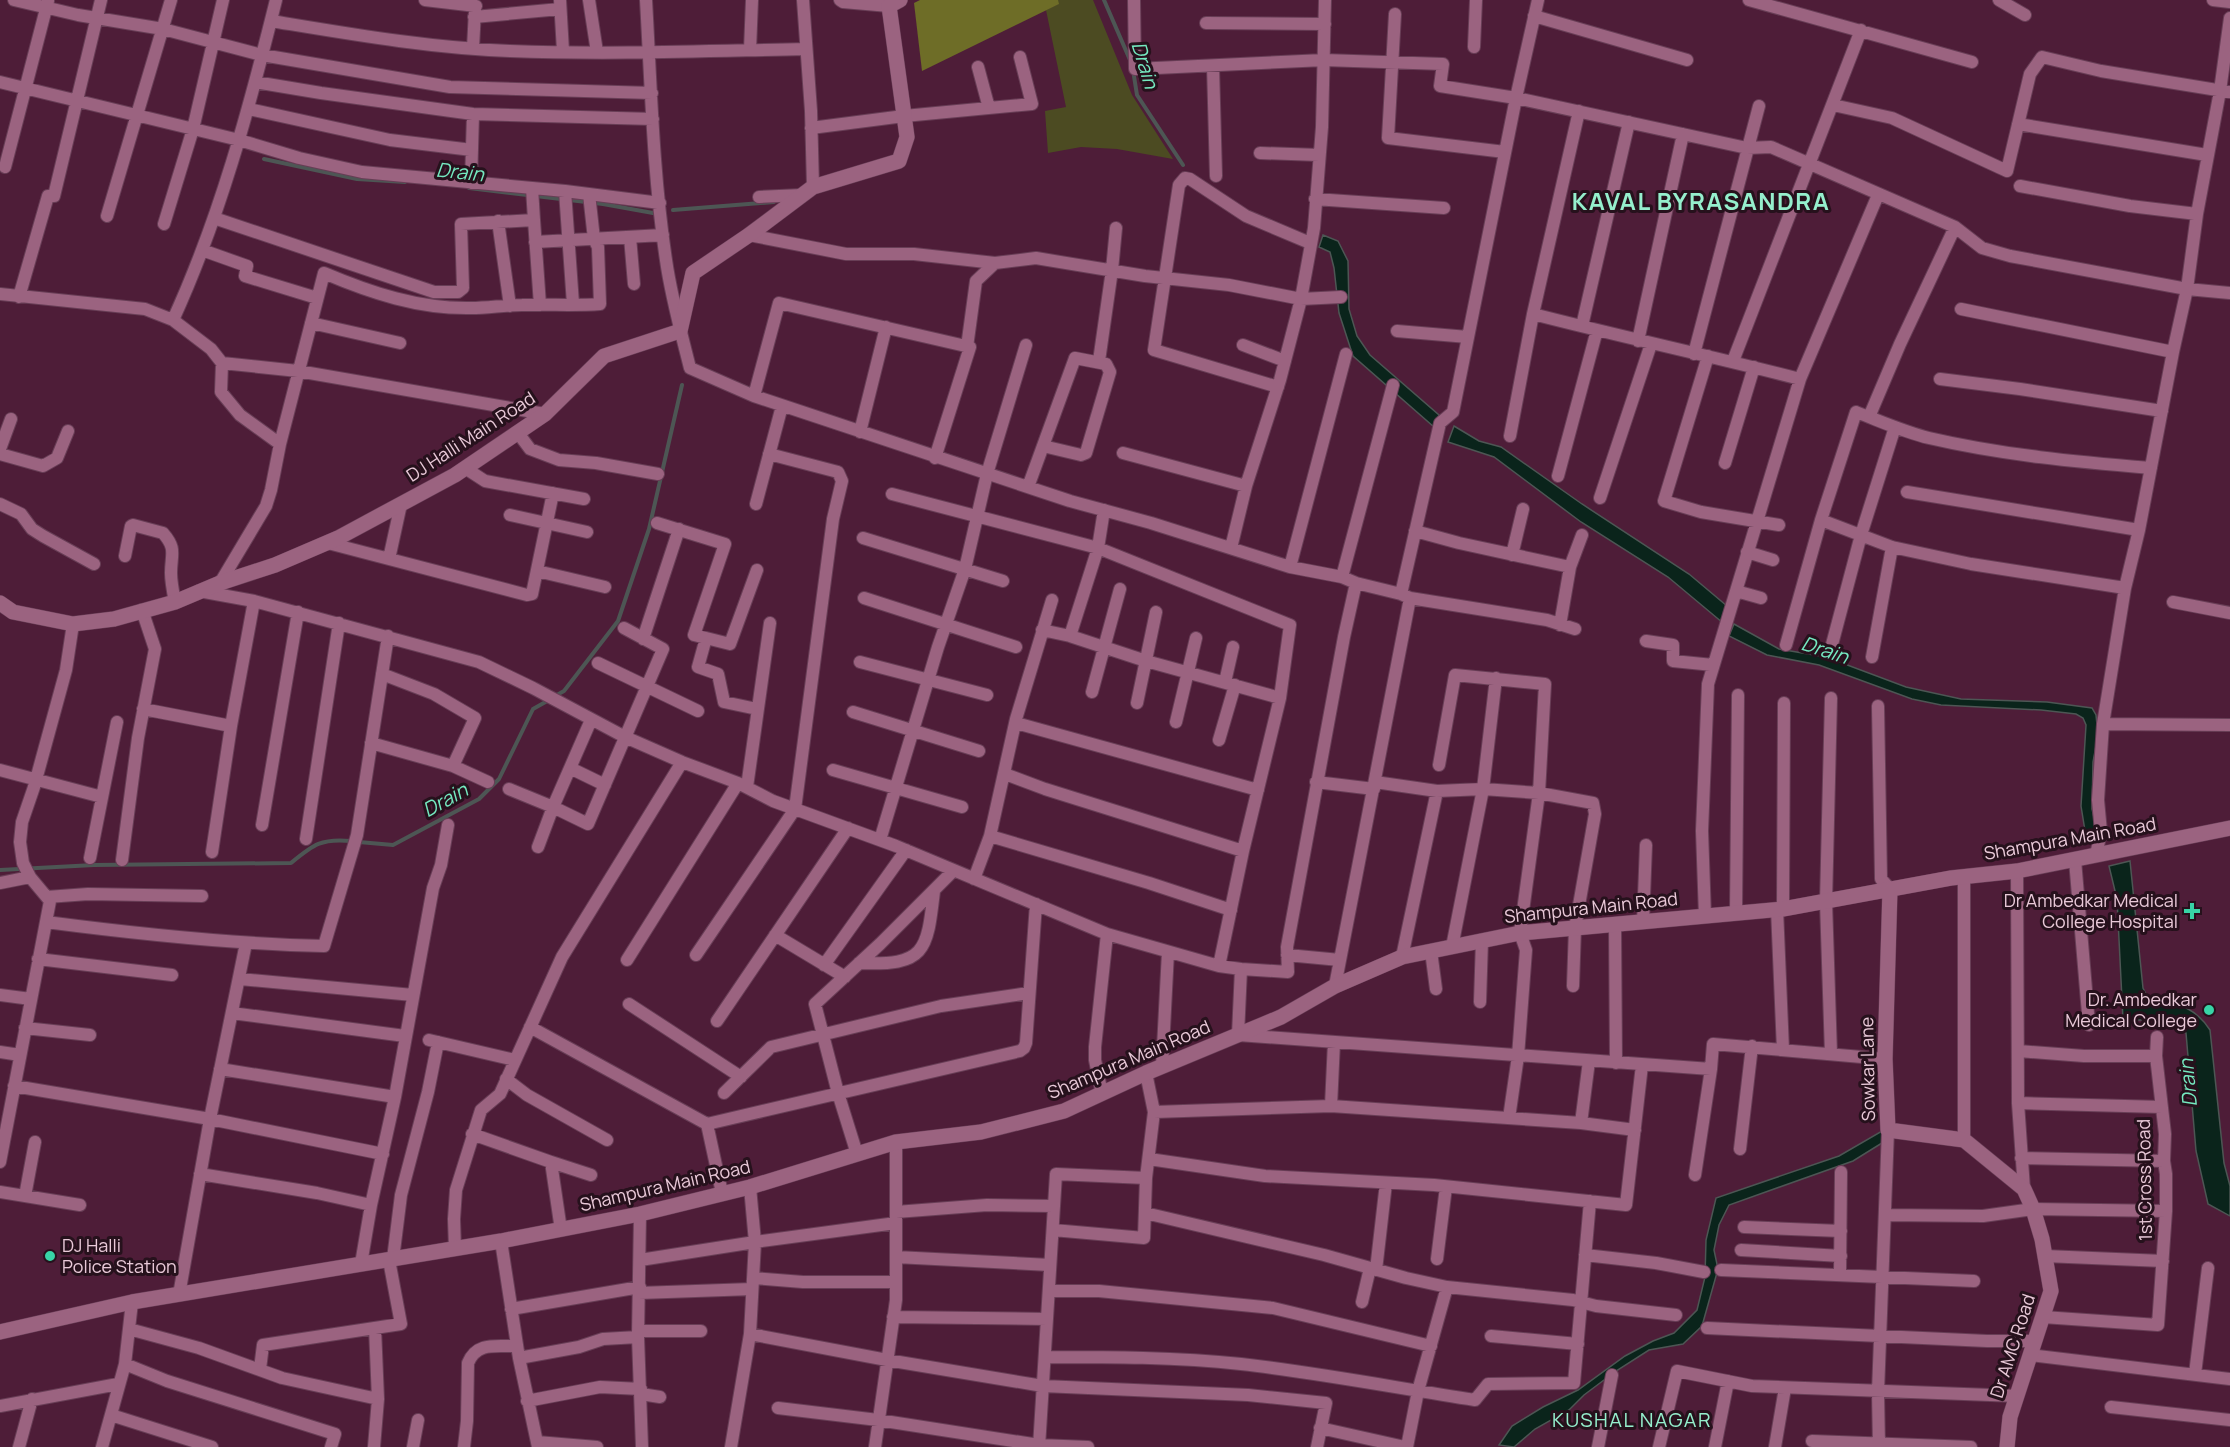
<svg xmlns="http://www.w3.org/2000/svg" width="2230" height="1447" font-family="Manrope,sans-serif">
<rect width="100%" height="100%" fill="#4e1d38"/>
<path fill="#4c4b22" d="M 1058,0 L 1093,0 L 1132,95 L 1173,159 L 1117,149 L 1081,147 L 1048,153 L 1045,111 L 1066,107 L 1046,10 L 1058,4 Z"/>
<path fill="#6e6d27" d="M 920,0 L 1058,0 L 1059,4 L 922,71 L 914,3 Z"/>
<path fill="#0a241b" stroke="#4d5654" stroke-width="1.5" d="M 1323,235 L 1338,241 L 1348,261 L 1349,309 L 1357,336 L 1370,355 L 1439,415 L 1434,427 L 1353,356 L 1339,313 L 1334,268 L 1330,252 L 1319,247 Z
M 1454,426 L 1479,441 L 1501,447 L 1582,504 L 1689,574 L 1727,606 L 1723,623 L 1668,577 L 1581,522 L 1494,457 L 1448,442 Z
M 1734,624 L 1779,649 L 1826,657 L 1906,687 L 1961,699 L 2047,702 L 2092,708 L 2096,715 L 2098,735 L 2093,762 L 2092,809 L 2098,835 L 2086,837 L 2081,806 L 2086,725 L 2083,718 L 2076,714 L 2041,710 L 1941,705 L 1912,699 L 1819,665 L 1767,655 L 1729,636 Z
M 2130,861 L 2143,988 L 2147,996 C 2174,1003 2194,1005 2210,1030 L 2224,1163 L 2230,1186 L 2230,1216 L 2208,1204 L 2196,1151 L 2186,1033 L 2159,1020 L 2123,1020 L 2117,899 L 2109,866 Z
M 1882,1131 L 1882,1143 L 1853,1161 L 1729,1205 L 1719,1225 L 1714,1250 L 1718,1269 L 1702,1326 L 1683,1344 L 1649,1350 L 1616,1371 L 1584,1395 L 1569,1410 L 1535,1429 L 1514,1447 L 1499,1445 L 1512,1426 L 1543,1407 L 1578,1390 L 1625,1356 L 1653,1341 L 1674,1333 L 1697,1310 L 1705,1277 L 1706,1240 L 1716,1198 L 1839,1156 Z"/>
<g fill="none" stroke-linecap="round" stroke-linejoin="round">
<path stroke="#4d5654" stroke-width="4" d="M 1104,0 L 1130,60
M 1133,70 L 1137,95 L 1183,165
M 264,159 L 357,179 L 405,182
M 469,188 L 603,204 L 653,213
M 673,210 L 774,202
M 555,696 L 564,691 L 618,621 L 649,529 L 682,385
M 359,842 L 393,845 L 479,799 L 499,779 L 533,709 L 549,700
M 0,870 L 94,865 L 291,863 C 313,845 321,838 351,841"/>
<g stroke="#683e56" stroke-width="14">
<path id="minor" d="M 14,0 L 78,15 L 163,29 L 262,55 L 450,87 L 652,93
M 425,0 L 476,6
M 560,0 L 563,51
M 589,0 L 597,52
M 646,0 C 651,87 653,174 666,260 C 671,296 681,332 690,368 L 754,396 L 1070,501 L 1151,523 L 1290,567 L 1342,577 L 1356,583 L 1401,594 L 1410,598 L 1547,620 L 1575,629
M 803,0 L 811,111 L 813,187
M 840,0 L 843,2 L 889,6
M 1134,0 L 1135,69 L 1324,60 L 1443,64 L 1440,86 L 1516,98 L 1747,148 L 1771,147 L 1955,227 L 1982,248 L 2010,256 L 2187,289 L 2230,293
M 1749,0 L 1972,62
M 1999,0 L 2025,15
M 2213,0 L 2230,2
M 1395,14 L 1388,138 L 1505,152
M 1534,16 L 1687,60
M 474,17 L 560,9
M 2230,18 L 2220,91 L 2197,214 L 2187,289 L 2173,352 L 2139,530 L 2125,588 L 2103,724 L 2230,725
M 271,21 C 350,34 429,48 510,51 C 608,55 707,51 805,49
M 1206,23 L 1325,24
M 1474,47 L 1476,0
M 473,48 L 475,10
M 750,50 L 752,0
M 1213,66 L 1216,176
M 978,67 L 989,108
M 0,82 L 239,140 L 299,158 L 362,172 L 565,191 L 660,203
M 255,82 L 321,93 L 473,114 L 653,119
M 1833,105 L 1892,118 L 2007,171 L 2030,74 L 2042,57 L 2101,71 L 2230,92
M 249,109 L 390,140 L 472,150
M 2018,124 L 2207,155
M 811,128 L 904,116 L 1032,104 L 1020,57
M 1260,153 L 1319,155
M 5,167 L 48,1
M 471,183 L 473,114
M 2020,186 L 2130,206 L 2197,214
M 532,188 L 534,220
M 565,191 L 573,304
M 759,197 L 802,195
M 1315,199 L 1444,208
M 107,216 L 171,0
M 214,218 L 434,292 L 458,292 L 463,288 L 461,224 L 534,220 L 540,305
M 498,221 L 510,306
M 164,224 L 193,129 L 223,0
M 749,235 L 846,254 L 914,254 L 995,263
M 630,237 L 634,284
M 535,242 L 663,235
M 202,250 L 247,266 L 245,276 L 317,298
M 0,294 L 145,309 L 173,320 L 211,349 L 222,363 L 221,392 L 240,415 L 280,444 L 324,273 C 371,293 419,309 471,308 C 488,308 505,305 522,305 C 548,304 574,306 600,304 L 598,247 L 594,239 L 589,194
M 19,297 L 48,196 L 54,196 L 101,0
M 1961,309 L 2173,352
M 1533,314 C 1622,337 1711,356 1800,379
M 173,320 C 220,217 249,109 276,0
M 311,323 L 400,343
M 1582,326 L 1629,122
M 1397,331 L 1468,337
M 1638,341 L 1683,134
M 1243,345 L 1285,361
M 967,347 L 976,281 L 995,263 L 1036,258 L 1145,276 L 1229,285 L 1301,299 L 1341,297
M 1694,354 L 1759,106
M 1708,356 L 1664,501 L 1701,512 L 1779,525
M 1099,361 L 1112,270 L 1116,228
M 1733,361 L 1861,30
M 222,363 L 298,371 L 545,414
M 1940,379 L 2020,389 L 2162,411
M 1278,387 L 1154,350 L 1179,185 L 1185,178 L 1190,179 L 1246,216 L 1310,243
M 754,396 L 779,303 L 970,347 L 935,458
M 1869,417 L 1900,344 L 1955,227
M 860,432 L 886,327
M 518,433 L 530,449 L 559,460 L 596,463 L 658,474
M 1510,436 L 1533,314 L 1579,111
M 0,449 L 11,419
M 1123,453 L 1246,486
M 0,454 L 43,466 L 57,458 L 68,431
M 1725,463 L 1754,367
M 465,468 L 485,481 L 584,499
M 1558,476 L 1597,330
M 1028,487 L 1075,358 L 1106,364 L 1110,372 L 1086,453 L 1081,455 L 1043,446
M 1907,492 L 2139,530
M 892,494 L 1098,548 L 1290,625 L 1280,698 L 1243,851 L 1219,966
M 1600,498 L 1651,344
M 0,504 L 21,514 L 32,529 L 43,536 L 94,564
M 756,504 L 782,406
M 510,515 L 587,532
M 1821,520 L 1892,547 L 1971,564 L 2125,588
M 657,523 L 725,544 L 694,635 L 730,644 L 757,570
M 1415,531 L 1459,543 L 1570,567
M 863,538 L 1003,581
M 328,543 L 527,595 L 532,594 L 553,493
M 1231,548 L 1246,486 L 1280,380 L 1301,299 L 1314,228 L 1322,127 L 1325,0
M 1747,552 L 1773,560
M 1512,555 L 1523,509
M 125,556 L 131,526 L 133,525 L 163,533 C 177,549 171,554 171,573 C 171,582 173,592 175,602
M 389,559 L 401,504
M 1290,567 L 1346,354
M 537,571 L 605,587
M 1342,577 L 1393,385
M 220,583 L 266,506 L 271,490 L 280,444
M 199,591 L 254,601 L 479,662 L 533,688 L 625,737 L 682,762 L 738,783 L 773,801 L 896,846 L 1107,934 L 1219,966 L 1241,969 L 1238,1035 L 1711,1069 L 1713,1044 L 1885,1059
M 1736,591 L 1761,598
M 1401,594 L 1440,423 L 1453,412 L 1516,98 L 1538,0
M 864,598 L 1016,647
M 2173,602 L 2230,613
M 1560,625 L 1570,567 L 1582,535
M 1042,630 L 1070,636 L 1146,661 L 1280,698
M 1070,636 L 1098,548 L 1104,510
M 706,638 L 698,667 L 718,674 L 724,702 L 757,709
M 643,639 L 679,529
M 1646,641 L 1673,645 L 1673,661 L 1713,665
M 1786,645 L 1821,520 L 1856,412 C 1880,421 1904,432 1929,438 C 2002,455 2077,462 2151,468
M 1830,652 L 1861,535 L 1895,427
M 1872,657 L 1892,547
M 860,662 L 987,695
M 598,663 L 698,711
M 382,674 L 434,694 L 475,718 L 453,766
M 1225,682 L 1233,647
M 1092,692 L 1120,589
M 1137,703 L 1156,612
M 1878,706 L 1881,879 L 1890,889
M 143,709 L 231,726
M 853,712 L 979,751
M 1176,722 L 1196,638
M 1016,723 L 1258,790
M 1219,740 L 1235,685
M 371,743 L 453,766 L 488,782
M 1439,765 L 1455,675 L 1545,684 L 1539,793 L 1520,933 L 1526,950 L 1518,1056 L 1509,1118
M 570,768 L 605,785
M 0,770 L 102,797
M 833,770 L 962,807
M 1005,774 L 1045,789 L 1243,851
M 1316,782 L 1374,789
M 1375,782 L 1437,791 L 1483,789 L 1539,793 L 1593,803 L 1595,814 L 1575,928 L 1573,986
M 747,787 L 770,623
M 509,789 L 553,807 L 591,720
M 262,825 L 298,612
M 990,836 L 1149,883 L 1231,910
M 306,839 L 339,623
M 880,840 L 938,647 L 965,569 L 987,474 L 1026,345
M 538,847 L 553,807 L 588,824 L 663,649 L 624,628
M 212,852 L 231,726 L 254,601
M 2096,855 L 2101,832 L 2098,800 L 2103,724
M 90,858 L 117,722
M 122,860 L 138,738 L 155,649 L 142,610
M 2075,860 L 2089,1025
M 2017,871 L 2018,1103 L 2024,1189
M 1964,877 L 1964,1140
M 974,879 L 990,836 L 1016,719 L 1052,600
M 0,883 L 30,877
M 47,897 L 88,894 L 202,896
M 1777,909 L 1783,1050
M 1783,909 L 1784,703
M 1736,913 L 1738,695
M 1705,916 L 1702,831 L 1708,684 L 1800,379 L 1878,195
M 46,922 C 138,934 231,944 324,946 L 357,835 L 388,636
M 1643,922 L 1646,845
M 1615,924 L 1616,1063
M 775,935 L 845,977
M 1452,947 L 1483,789 L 1496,678
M 1431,951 L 1436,989
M 696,955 L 795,809 L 833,519 L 842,481 L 838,472 L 769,454
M 1287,955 L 1340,960
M 1402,957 L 1437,791
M 38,959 L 172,975
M 627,960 L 738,783
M 859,963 C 926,966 927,951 934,891
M 824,965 L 906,850
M 1241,969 L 1288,972 L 1287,947 L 1344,637 L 1356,583
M 240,979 L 413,995
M 1335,986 L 1410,598
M 0,995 L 31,999
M 1480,1002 L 1482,940
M 629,1004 L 741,1077
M 232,1013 L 405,1036
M 717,1021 L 848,828
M 530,1027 L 707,1124 L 1020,1051 L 1024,1048 L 1026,1043 L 1036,904
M 25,1028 L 90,1035
M 429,1040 L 515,1060
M 2019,1051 L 2084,1056 L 2156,1056
M 0,1052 L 20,1055
M 1831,1054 L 1826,902 L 1831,698
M 1162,1067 L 1168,952
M 220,1069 L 395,1097
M 506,1079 L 527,1095 L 607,1140
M 14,1086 L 210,1119 L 383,1154
M 724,1093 L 771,1047 L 941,1006 L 1029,993
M 1102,1094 L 1095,1060 L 1095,1047 L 1107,934
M 2018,1103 L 2162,1107
M 1331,1106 L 1334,1042
M 1154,1112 L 1331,1106 L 1581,1123 L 1635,1130
M 1581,1123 L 1589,1061
M 707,1124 L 722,1193
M 472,1134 L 551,1162 L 561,1230
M 1740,1149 L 1752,1046
M 857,1154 L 838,1093 L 815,1004 L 880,944 L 953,871
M 2021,1158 L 2164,1161
M 1149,1159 L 1265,1176 L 1434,1185 L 1626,1205 L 1642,1065
M 0,1162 L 50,901 L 30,877 L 23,863 L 20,842 L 22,822 L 34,787 L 66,670 L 73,624
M 551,1162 L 591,1175
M 200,1174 L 317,1193 L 371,1205
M 1695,1175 L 1711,1069
M 750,1187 L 755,1242 L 896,1223
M 0,1192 L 80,1205
M 25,1196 L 35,1142
M 896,1212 L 987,1205 L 1054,1206
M 1145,1213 L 1324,1255 L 1406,1278 L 1447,1287 L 1573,1300 L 1596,1306 L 1676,1315
M 640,1214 L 638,1337 L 642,1447
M 1885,1215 L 1983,1216 L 2033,1209 L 2166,1211
M 1744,1227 L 1841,1231
M 1053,1230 L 1144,1238 L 1146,1178 L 1154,1112 L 1146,1073
M 501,1241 L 519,1358 L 538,1447
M 455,1249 L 454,1219 L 456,1190 L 481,1110 L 500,1094 L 562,957 L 682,762
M 1741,1250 L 1841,1256
M 1585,1255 L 1656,1263 L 1704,1272
M 2045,1256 L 2163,1261
M 896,1257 L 1050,1265
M 393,1259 L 401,1195 L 428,1092 L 438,1042
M 1437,1259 L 1446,1187
M 640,1260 L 755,1242 L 750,1334 L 731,1447
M 361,1264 L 371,1205 L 395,1097 L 433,888 L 441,865 L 448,825
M 1376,1270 L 1386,1183
M 1721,1270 L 1974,1281
M 1840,1274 L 1841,1172
M 754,1278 L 803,1282 L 896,1282
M 1049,1291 L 1099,1291 L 1273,1308 L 1431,1346
M 639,1293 L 752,1289
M 179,1295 L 210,1119 L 246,943
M 1362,1302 L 1370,1268
M 511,1309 L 640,1287
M 893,1317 L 1047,1319
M 2043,1317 L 2158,1325 L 2166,1211 L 2166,1174 L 2164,1161 L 2165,1134 L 2156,1056 L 2157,1037
M 1707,1328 L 1987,1341 L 2035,1341
M 129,1329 L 199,1348 L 282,1378 L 378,1399
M 638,1331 L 701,1331
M 750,1334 L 887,1360 L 1043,1386 L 1248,1395 L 1326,1403 L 1317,1447
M 1491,1336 L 1578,1344
M 2030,1355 L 2230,1379
M 1045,1357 C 1110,1357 1176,1357 1241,1364 C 1320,1373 1397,1388 1475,1400 L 1488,1384 L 1574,1383 L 1590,1201
M 519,1358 L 579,1347 L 603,1339 L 638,1337
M 125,1364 L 167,1381 L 335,1434 L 331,1447
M 260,1369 L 263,1345 L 401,1324 L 389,1260
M 2195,1374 L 2208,1268
M 641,1394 L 660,1397
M 527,1401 L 600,1387 L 641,1389
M 0,1406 L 118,1384
M 2111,1407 L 2230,1420
M 778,1408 L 878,1420 L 1039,1445 L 1088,1447
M 111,1415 L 212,1447
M 1320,1428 L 1405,1447
M 1812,1441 L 1971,1447
M 537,1442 L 597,1447
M 19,1447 L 32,1399
M 102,1447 L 125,1364 L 132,1302
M 374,1447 L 378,1399 L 375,1328
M 413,1447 L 418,1420
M 464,1447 L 467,1421 L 468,1363 C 477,1341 497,1347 517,1346
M 875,1447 L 896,1300 L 896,1142
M 1039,1447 L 1056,1174 L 1146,1178
M 1407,1447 L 1418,1391 L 1447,1287
M 1598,1447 L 1612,1375
M 1659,1447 L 1677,1371 L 1752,1386 L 2017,1396
M 1715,1447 L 1728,1381
M 1775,1447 L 1785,1388
M 1879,1447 L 1878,1392 L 1888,1130"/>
</g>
<g stroke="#683e56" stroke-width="16">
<path id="tertiary" d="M 0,603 L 13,612 L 73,624 L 114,619 L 175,602 L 220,583 L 275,565 L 338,538 L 455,475 L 545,414 L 604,356 L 680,331 L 693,273 L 749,235 L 813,187 L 899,161 L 907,137 L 889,6 L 900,0
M 1890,889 L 1885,1059 L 1888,1130 L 1964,1140 L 2024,1189 L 2033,1209 L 2042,1239 L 2051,1291 L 2010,1417 L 2007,1447
M 0,1332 L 132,1302 L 501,1241 L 640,1214 L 750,1187 L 896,1142 L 981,1132 L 1064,1111 L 1146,1073 L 1281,1017 L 1335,986 L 1402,957 L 1520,933 L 1783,909 L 1951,878 L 2017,871 L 2230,828"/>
</g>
<use href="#minor" stroke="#9b6380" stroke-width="12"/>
<use href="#tertiary" stroke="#9b6380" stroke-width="15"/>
</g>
<g fill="#38d4a6" stroke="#26111c" stroke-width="2">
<path d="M2189 902h6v6h6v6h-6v6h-6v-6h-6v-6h6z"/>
<circle cx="2209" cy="1010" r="6"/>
<circle cx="50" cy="1256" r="6"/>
</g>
<g text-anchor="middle" stroke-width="6" stroke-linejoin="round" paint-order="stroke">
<g font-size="18" fill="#e9c9d8" stroke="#26111c">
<text transform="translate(471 437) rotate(-33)" y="6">DJ Halli Main Road</text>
<text transform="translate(2070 839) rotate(-10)" y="6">Shampura Main Road</text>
<text transform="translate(1591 908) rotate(-6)" y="6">Shampura Main Road</text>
<text transform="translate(1129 1060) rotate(-23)" y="6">Shampura Main Road</text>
<text transform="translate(1868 1069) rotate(-91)" y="6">Sowkar Lane</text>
<text transform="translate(2145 1180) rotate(-91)" y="6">1st Cross Road</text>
<text transform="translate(665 1186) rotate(-13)" y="6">Shampura Main Road</text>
<text transform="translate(2013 1346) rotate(-72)" y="6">Dr AMC Road</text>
</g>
<g font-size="18" fill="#e9c9d8" stroke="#26111c" text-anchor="end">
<text x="2178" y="907">Dr Ambedkar Medical<tspan x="2178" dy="21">College Hospital</tspan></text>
<text x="2197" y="1006">Dr. Ambedkar<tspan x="2197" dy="21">Medical College</tspan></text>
<text x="62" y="1252" text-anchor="start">DJ Halli<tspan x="62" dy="21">Police Station</tspan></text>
</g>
<g font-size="20" font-style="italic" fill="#75e9c0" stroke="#26111c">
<text transform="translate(1145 65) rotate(73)" y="7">Drain</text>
<text transform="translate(460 172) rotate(6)" y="7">Drain</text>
<text transform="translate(1825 650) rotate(18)" y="7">Drain</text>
<text transform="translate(445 800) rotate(-29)" y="7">Drain</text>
<text transform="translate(2188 1083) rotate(-95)" y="7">Drain</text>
</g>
<g font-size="20" letter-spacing="1.5" fill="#95efcd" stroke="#26111c">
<text x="1632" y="1427">KUSHAL NAGAR</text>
</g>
<g font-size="24" font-weight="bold" letter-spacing="1.5" fill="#95efcd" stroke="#26111c">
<text x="1701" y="210">KAVAL BYRASANDRA</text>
</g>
</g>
</svg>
